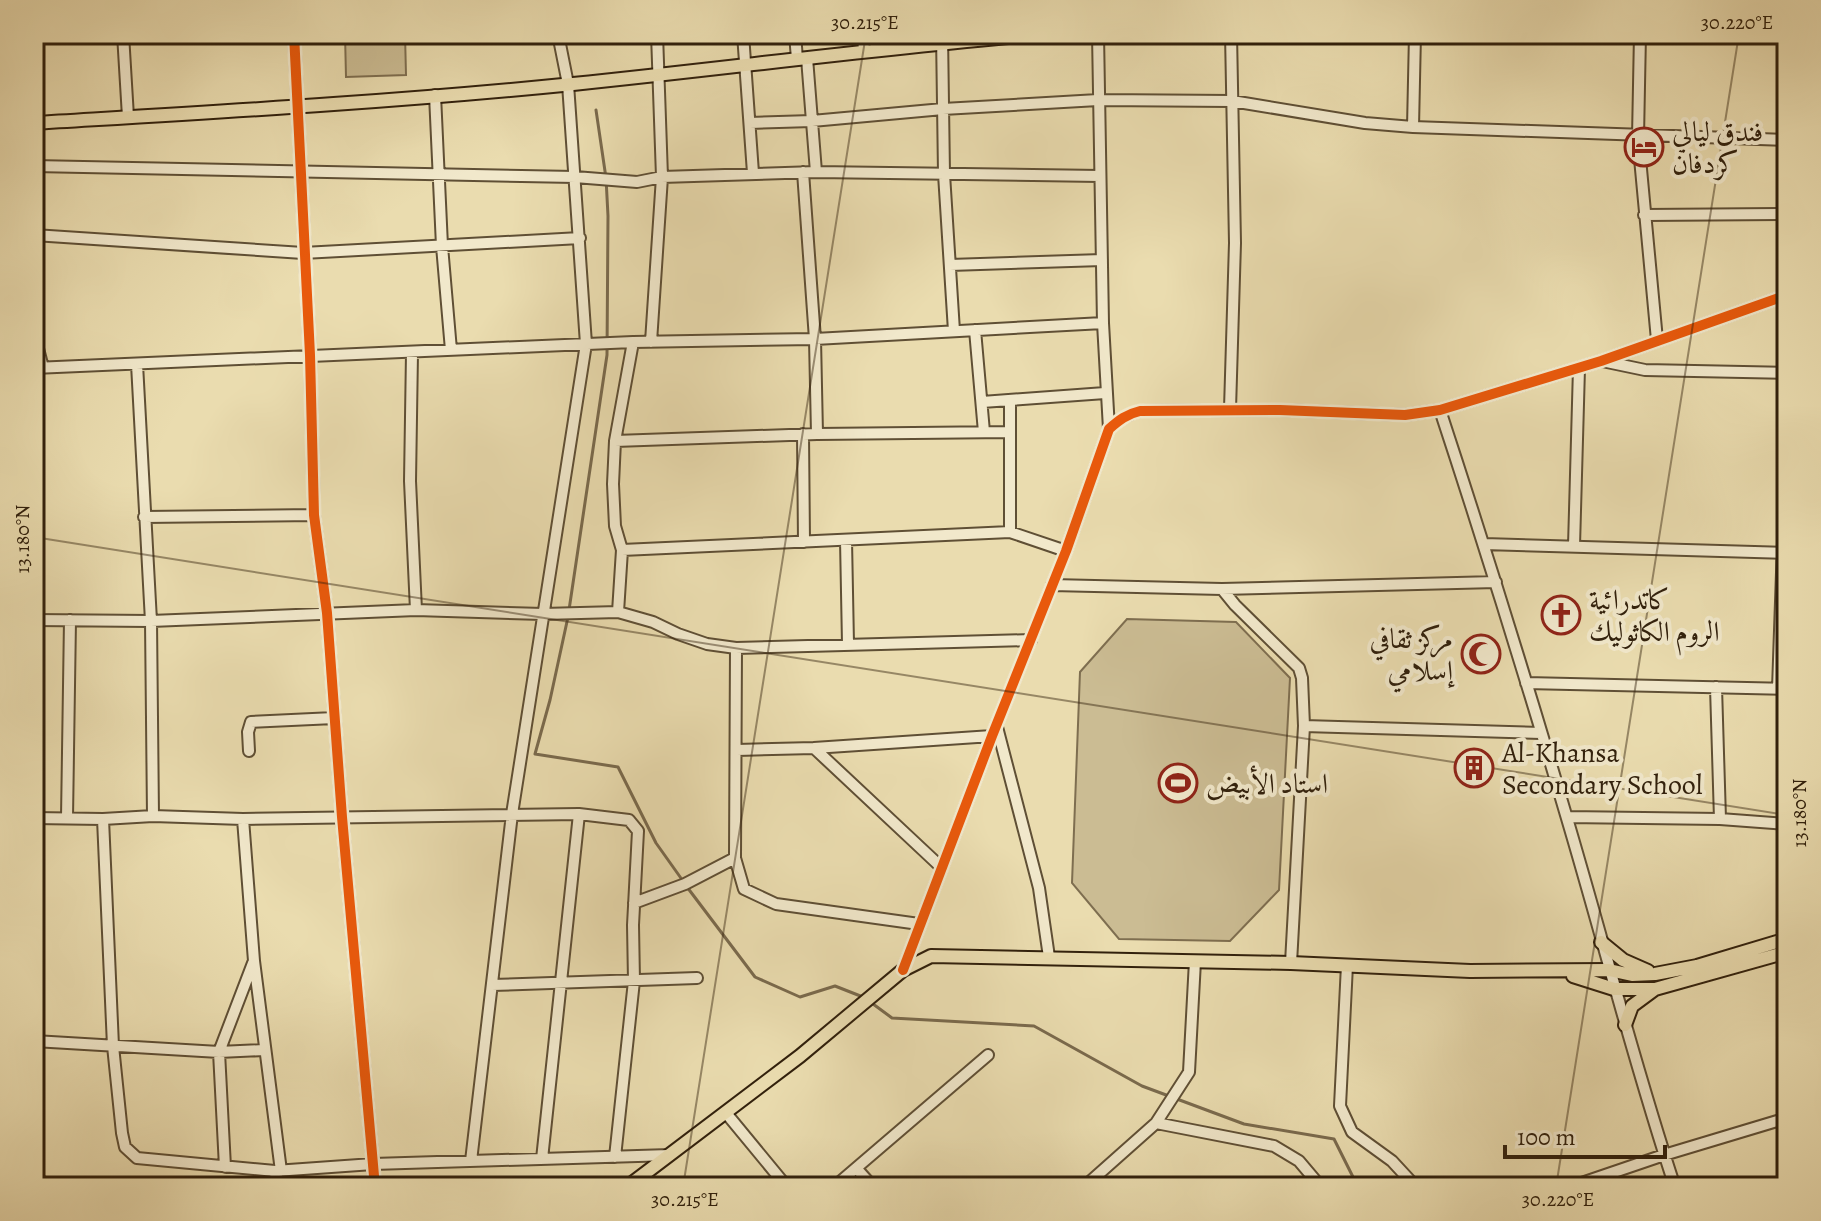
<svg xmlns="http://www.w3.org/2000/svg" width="1821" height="1221" font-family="Alegreya,Amiri,serif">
<rect width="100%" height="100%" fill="#eadcaf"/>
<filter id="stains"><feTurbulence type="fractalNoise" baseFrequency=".0025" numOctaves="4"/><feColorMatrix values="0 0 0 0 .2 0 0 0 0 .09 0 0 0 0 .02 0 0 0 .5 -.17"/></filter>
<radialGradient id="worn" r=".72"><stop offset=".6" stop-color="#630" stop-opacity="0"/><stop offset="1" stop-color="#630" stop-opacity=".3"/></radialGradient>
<path fill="#cbbc93" stroke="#7e6e50" stroke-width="2" d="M 345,34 L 405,34 L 406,75 L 346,77 Z
M 1127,619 L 1236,622 L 1290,678 L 1279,890 L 1230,941 L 1119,939 L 1072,883 L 1080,672 Z"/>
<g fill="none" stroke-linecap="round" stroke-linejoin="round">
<path stroke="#7a6a4d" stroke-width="3" d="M 569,610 L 607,355 L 608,216 L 606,178 L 596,110
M 568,617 L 550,700 L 535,754 L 618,767 L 656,843 L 683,881
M 687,887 L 755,977 L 800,997 L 835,986 L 863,997
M 869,1001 L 892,1018 L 1034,1026 L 1142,1086 L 1244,1124 L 1334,1139 L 1358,1187
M 34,1172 L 68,1187"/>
<g stroke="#5f4f35" stroke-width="14">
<path id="minor" d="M 123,34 L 128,117
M 294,34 L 310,355 L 314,515 L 327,613 L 342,817 L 375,1187
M 743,34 L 753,173
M 795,34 L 797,59
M 863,34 L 864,51
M 942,34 L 944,174 L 954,331
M 1098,34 L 1103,323 L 1109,429
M 1640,34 L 1638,137 L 1657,340
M 807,58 L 816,172
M 435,95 L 442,246 L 451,350
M 750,123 L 812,121 L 943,109 L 1098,100 L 1232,101 L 1365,123 L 1413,127 L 1787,140
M 1413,127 L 1415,34
M 34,166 L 575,177 L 637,182 L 662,177 L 816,172 L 1100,176
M 803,172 L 815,339 L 817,434
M 1644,215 L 1787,214
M 34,235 L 303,253 L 580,238
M 950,265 L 1102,260
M 975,330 L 984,432
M 34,333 L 43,368
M 651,342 L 662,177 L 657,34
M 412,353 L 410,481 L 416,610
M 1602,361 L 1645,370 L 1787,373
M 137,364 L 151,621 L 153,816
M 34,368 L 633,342 L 815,339 L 1103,323
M 1010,400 L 1010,532
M 982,402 L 1105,393
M 1230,409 L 1235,243 L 1231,34
M 1440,410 C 1484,544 1526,679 1566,815 C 1603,939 1634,1064 1675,1187
M 803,434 L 804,542
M 615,441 L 817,434 L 1009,432
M 144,517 L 314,515
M 846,540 L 848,644
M 1484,544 L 1786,553
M 1574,546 L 1579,368
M 622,550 L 1010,532 L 1066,551
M 1052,585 L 1222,589 L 1496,582
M 1222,589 L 1235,605 L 1299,668 L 1302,678 L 1304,726
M 618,612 L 622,550 L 615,526 L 613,484 L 615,441 L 633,342
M 34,620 L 151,621 L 416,610 L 543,614 L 618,612 L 653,622 L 678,634 L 707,644 L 736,648 L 1031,640
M 736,648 L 735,858 L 744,889 L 776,904 L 919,924
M 1526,683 L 1787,689
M 1778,689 L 1785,485 L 1785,295
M 997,727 L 1039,888 L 1049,957
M 737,750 L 814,748
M 249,751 L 248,732 L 251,722 L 334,718
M 1567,817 L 1720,819 L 1716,687
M 34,818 L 103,819 L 153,816 L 243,819 L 579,814 L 629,820 L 638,831 L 633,925 L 634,981 L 615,1157
M 67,818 L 70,620
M 103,819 L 113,1046 L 122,1133 L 125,1147 L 137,1158 L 275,1171 L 373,1164 L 670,1155
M 243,819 L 254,961 L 281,1171
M 1720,819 L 1787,824
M 941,867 L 814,748 L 992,736
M 634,903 L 685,884 L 735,858
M 1291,963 L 1304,726 L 1541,733
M 1347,965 L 1340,1106 L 1352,1132 L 1392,1161 L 1416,1187
M 903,970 L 992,736 L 1066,551 L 1109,429 C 1119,420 1127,414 1140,411 L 1280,410 L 1405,415 L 1440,410 L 1601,361 L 1787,295
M 492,985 L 697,978
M 34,1041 L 219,1052 L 264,1050
M 726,1113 L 787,1187
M 1156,1123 L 1274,1146 L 1299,1161 L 1321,1187
M 542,1159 L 579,814
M 471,1161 L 512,814 L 586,344 L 568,84 L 558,34
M 225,1167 L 219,1052 L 253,963
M 857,1169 L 873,1187
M 275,1171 L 276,1187
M 834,1187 L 988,1055
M 1084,1187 L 1156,1123 L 1189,1072 L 1195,961
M 1570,1187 L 1664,1155 L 1787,1118"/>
</g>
<g stroke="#31200c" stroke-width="16">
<path id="major" d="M 34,123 C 214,112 394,102 573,84 C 730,68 886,47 1044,34
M 1601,942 L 1623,960 L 1648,971
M 1573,976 L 1614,989 L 1655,989 L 1787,952
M 1625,1025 L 1632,1006 L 1655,989
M 627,1187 L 800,1056 L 903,970 L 931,956 L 1291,963 L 1470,971 L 1609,970 L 1632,975 L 1655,974 L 1697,966 L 1787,939"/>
</g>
<use href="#minor" stroke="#f1e8cb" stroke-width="10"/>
<use href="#major" stroke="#eadcaf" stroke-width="12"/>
<g stroke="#f1e8cb" stroke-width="15">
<path id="cycleway" d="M 294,34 L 310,355 L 314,515 L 327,613 L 342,817 L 375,1187
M 903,970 L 992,736 L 1066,551 L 1109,429 C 1119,420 1127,414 1140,411 L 1280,410 L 1405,415 L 1440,410 L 1601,361 L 1787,295"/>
</g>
<use href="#cycleway" stroke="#e8590c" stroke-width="10"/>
</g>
<path fill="none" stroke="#31200c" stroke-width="2" stroke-opacity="0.45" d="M 34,537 L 1787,815M 683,1187 L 866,34M 1556,1187 L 1739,34"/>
<defs>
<g id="hotel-ring" transform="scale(2)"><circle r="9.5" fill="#f1e8cb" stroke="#8f2418" stroke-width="1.5"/><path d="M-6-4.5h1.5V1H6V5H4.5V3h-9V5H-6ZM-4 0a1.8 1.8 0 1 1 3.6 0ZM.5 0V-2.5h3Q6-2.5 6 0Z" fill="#8f2418"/></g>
<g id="church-ring" transform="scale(2)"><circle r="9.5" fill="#f1e8cb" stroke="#8f2418" stroke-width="1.5"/><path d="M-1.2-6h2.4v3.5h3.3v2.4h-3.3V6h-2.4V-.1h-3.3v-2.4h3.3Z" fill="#8f2418"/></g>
<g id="mosque-ring" transform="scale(2)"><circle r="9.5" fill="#f1e8cb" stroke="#8f2418" stroke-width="1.5"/><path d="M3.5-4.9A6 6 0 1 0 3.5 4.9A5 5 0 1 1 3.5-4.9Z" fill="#8f2418"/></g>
<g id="building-ring" transform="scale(2)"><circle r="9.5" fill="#f1e8cb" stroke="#8f2418" stroke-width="1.5"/><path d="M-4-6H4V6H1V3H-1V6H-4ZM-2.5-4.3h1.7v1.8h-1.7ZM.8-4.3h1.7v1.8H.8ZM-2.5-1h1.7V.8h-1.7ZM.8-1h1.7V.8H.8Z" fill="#8f2418"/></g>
<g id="stadium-ring" transform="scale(2)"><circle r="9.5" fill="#f1e8cb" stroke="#8f2418" stroke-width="1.5"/><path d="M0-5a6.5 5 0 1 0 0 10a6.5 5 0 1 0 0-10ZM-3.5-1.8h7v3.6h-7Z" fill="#8f2418"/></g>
</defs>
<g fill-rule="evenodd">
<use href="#hotel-ring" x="1644" y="147"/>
<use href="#church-ring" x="1561" y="615"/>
<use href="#mosque-ring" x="1481" y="654"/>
<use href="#building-ring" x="1474" y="768"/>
<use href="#stadium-ring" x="1178" y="783"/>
</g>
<g text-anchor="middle" stroke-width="8" stroke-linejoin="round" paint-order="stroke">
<g font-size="28" fill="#31200c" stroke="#f1e8cb" text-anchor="start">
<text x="1672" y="141">فندق ليالي<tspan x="1672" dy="32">كردفان</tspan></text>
<text x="1589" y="609">كاتدرائية<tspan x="1589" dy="32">الروم الكاثوليك</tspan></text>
<text x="1453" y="648" text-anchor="end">مركز ثقافي<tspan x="1453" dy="32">إسلامي</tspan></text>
<text x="1502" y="762">Al-Khansa<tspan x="1502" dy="32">Secondary School</tspan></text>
<text x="1206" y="793">استاد الأبيض</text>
</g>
</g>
<rect width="1821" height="1221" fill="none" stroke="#eadcaf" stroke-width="88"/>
<path d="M1505 1145v12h160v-12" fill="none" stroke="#31200c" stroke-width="4"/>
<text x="1517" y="1145" font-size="24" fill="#31200c" stroke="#f1e8cb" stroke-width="6" paint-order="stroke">100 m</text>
<rect x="44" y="44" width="1733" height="1133" fill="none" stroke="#31200c" stroke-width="3"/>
<g font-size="20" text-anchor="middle" fill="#31200c">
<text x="865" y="29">30.215°E</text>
<text x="1737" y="29">30.220°E</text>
<text transform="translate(22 539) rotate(-90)" y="7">13.180°N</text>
<text transform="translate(1799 813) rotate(-90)" y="7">13.180°N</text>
<text x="685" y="1206">30.215°E</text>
<text x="1558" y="1206">30.220°E</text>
</g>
<rect width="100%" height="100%" filter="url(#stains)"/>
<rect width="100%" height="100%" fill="url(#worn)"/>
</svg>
